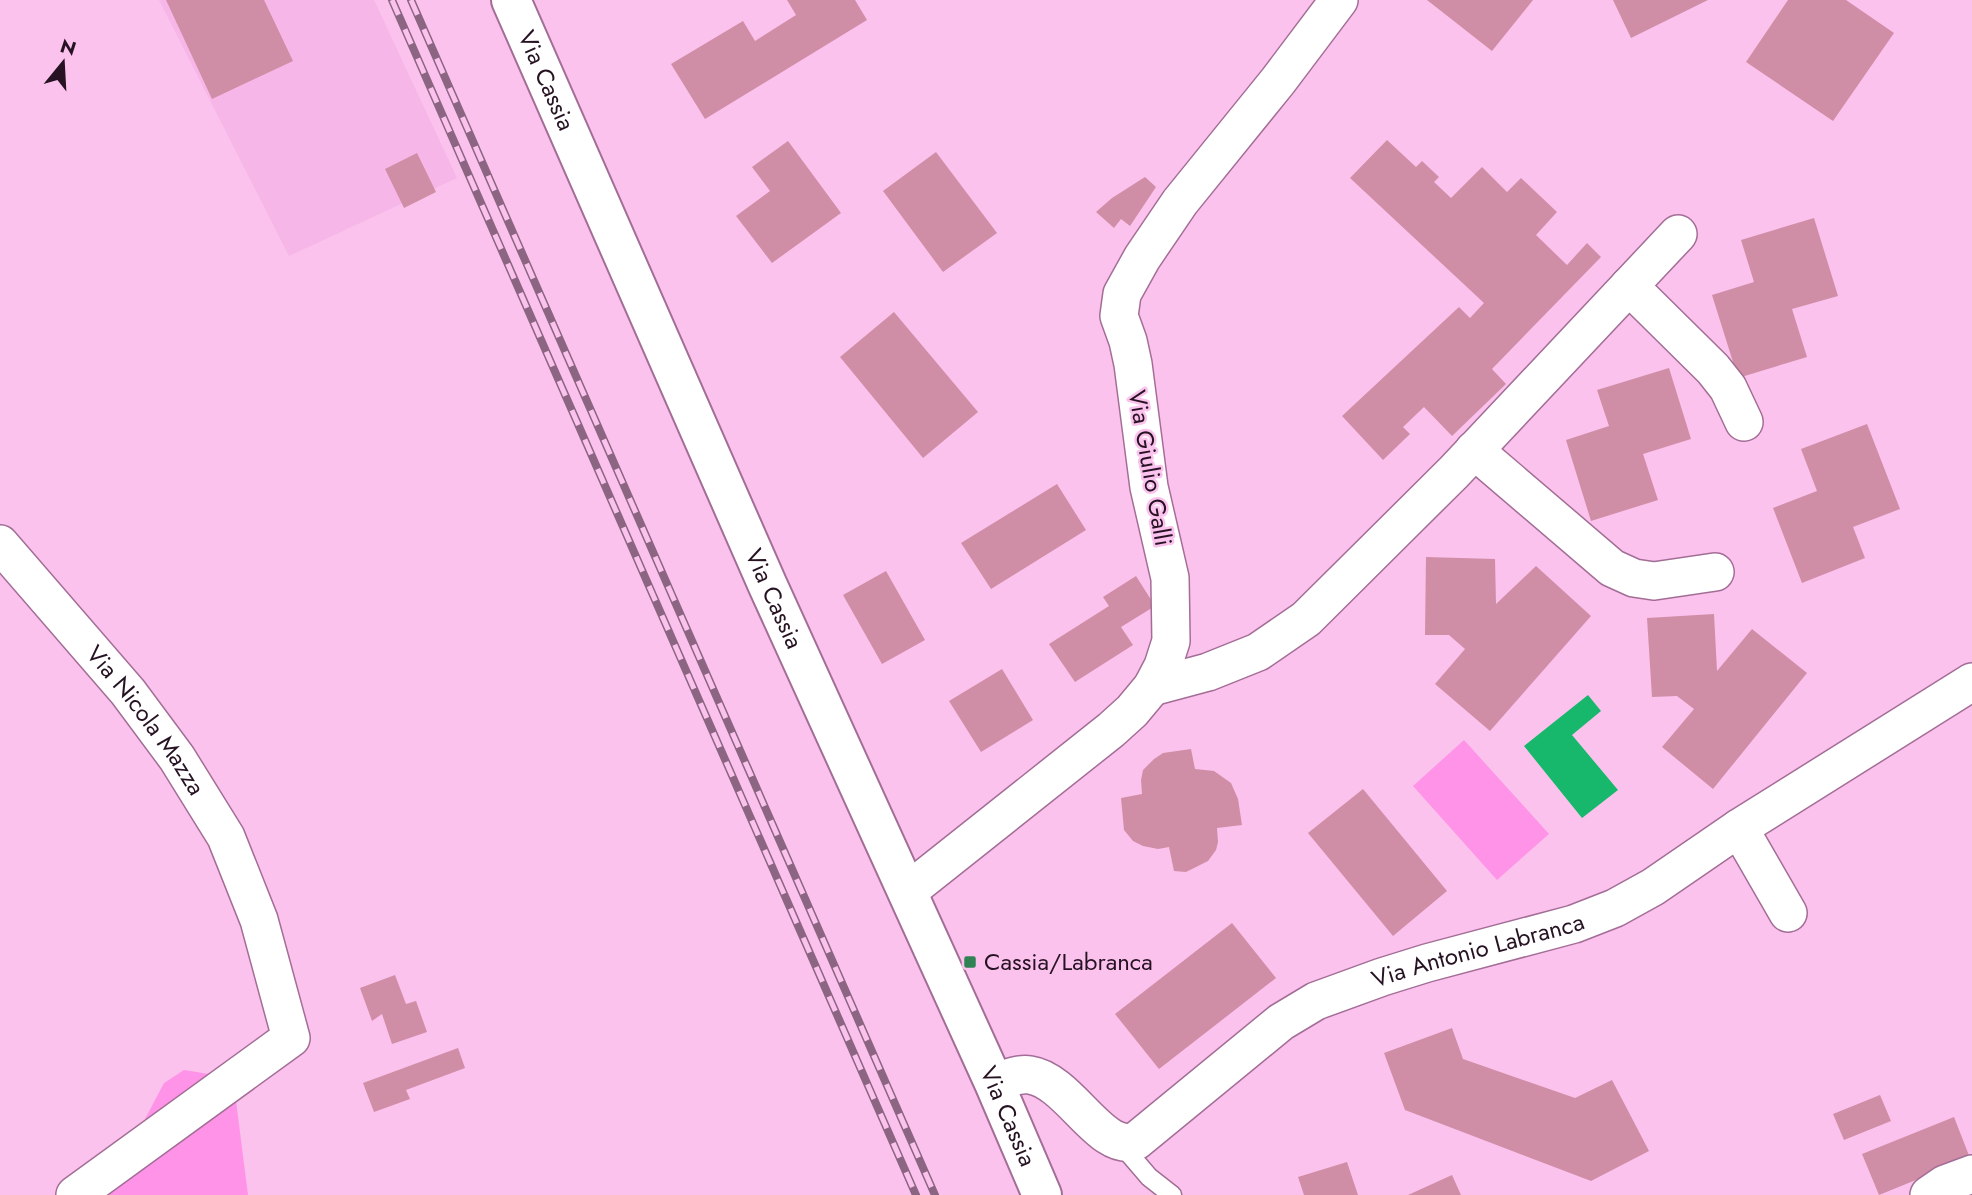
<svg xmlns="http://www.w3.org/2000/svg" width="1972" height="1195" font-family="Jost,sans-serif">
<rect width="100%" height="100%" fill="#fbc2ed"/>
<path fill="#f6b6e7" d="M 159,0 L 374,0 L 457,178 L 289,256 Z"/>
<path fill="#fe93e7" d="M 1464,740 L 1549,834 L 1497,880 L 1413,786 Z
M 184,1070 L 209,1074 L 235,1093 L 248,1195 L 105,1195 L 164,1083 Z"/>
<path fill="#17b76c" d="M 1588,695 L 1601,711 L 1572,735 L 1618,790 L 1582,818 L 1524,746 Z"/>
<path fill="#d08da6" d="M 166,0 L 264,0 L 293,61 L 212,99 Z
M 787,0 L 855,0 L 867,20 L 705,119 L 671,64 L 743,21 L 755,41 L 796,15 Z
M 1427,0 L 1533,0 L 1492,51 Z
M 1613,0 L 1708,0 L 1631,38 Z
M 1788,0 L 1846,0 L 1894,33 L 1833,121 L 1746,62 Z
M 1387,140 L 1416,167 L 1422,161 L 1439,177 L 1434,182 L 1451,198 L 1482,167 L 1507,192 L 1521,178 L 1557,212 L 1536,235 L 1567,265 L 1587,243 L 1601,257 L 1492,369 L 1506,384 L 1452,436 L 1424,407 L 1403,427 L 1410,434 L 1383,460 L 1342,416 L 1459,307 L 1470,318 L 1484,303 L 1350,178 Z
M 788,141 L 841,213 L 772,263 L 736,216 L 770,191 L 752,167 Z
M 936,152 L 997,233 L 943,272 L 883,191 Z
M 417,153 L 436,192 L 404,208 L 385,169 Z
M 1145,177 L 1156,187 L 1130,226 L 1121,219 L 1114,228 L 1096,212 L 1112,198 Z
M 1814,218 L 1838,296 L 1792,309 L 1807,357 L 1738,378 L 1712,295 L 1754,282 L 1741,240 Z
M 894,312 L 978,412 L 923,458 L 840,357 Z
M 1669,368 L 1691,439 L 1643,454 L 1658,500 L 1591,521 L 1566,440 L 1609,426 L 1597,390 Z
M 1867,424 L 1900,509 L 1853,527 L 1865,558 L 1802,583 L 1773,508 L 1817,491 L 1801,449 Z
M 1057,484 L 1086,530 L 991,589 L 961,543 Z
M 1426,557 L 1495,559 L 1496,604 L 1536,566 L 1591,616 L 1490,731 L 1435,684 L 1465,649 L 1449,635 L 1425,635 Z
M 886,571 L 925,640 L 882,664 L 843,595 Z
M 1136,576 L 1155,606 L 1121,627 L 1133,645 L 1075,682 L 1049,644 L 1109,606 L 1103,597 Z
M 1714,614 L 1717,671 L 1752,629 L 1807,673 L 1713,789 L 1662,747 L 1694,709 L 1677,696 L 1652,697 L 1647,618 Z
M 1002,669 L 1033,720 L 981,752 L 949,701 Z
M 1191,749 L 1195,769 L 1214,771 L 1231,783 L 1238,799 L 1242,825 L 1217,828 L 1218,842 L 1216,850 L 1208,861 L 1186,872 L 1174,871 L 1169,847 L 1158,849 L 1143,846 L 1133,841 L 1124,830 L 1121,798 L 1142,794 L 1141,780 L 1143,770 L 1154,759 L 1163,753 Z
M 1363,789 L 1447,891 L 1393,936 L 1308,833 Z
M 1232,923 L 1276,978 L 1159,1069 L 1115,1014 Z
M 395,975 L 406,1004 L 416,1001 L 427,1032 L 392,1044 L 382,1014 L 372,1021 L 360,988 Z
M 1452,1028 L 1463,1059 L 1575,1098 L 1612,1080 L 1649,1151 L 1591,1181 L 1405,1110 L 1384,1053 Z
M 458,1048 L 465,1068 L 406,1090 L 410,1099 L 374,1112 L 363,1083 Z
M 1880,1095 L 1891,1121 L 1844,1140 L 1833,1114 Z
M 1954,1117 L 1970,1158 L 1879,1195 L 1862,1154 Z
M 1347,1162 L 1358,1195 L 1304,1195 L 1298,1177 Z
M 1452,1175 L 1461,1195 L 1408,1195 Z"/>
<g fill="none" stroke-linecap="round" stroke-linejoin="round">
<g stroke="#a36e96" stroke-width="21">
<path id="lane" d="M 1119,1142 L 1149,1177 L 1172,1195"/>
</g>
<g stroke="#a36e96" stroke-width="40">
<g id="street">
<path d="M 1629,286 L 1713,369 L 1728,388 L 1744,422"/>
<path d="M 1474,450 L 1612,568 L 1634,578 L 1654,581 L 1715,572"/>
<path id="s1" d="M 0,544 L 128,692 L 177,758 L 226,837 L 259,920 L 291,1038 L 75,1195"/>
<path d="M 1152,687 L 1208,672 L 1258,652 L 1306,619 L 1454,472 L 1678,234"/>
<path d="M 1739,828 L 1788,913"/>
<path d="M 907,892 L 1111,730 L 1132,711 L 1152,687 L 1163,666 L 1171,641 L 1170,578 L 1149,487 L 1133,364 L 1128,341 L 1119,316 L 1122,294 L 1142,258 L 1180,202 L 1278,81 L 1339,0"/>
<path id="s2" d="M 994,1083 C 1006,1079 1018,1073 1030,1075 C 1070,1081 1101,1154 1136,1141 L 1281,1022 L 1316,1001 L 1382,977 L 1427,963 L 1574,924 L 1615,908 L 1653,887 L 1739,828 L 1972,682"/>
<path d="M 1929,1195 L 1945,1184 L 1972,1174"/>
</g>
</g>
<g stroke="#a36e96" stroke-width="42">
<g id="primary">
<path id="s3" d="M 511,0 L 768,586 L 994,1083 L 1042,1195"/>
</g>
</g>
<use href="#lane" stroke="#fff" stroke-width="18"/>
<use href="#street" stroke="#fff" stroke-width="37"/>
<use href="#primary" stroke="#fff" stroke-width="38"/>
<g stroke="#8b6582" stroke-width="8">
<path id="rail" d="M 392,0 L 916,1195
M 411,0 L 935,1195"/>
</g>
<use href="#rail" stroke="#fbc2ed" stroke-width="5" stroke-dasharray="16" stroke-linecap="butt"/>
</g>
<rect fill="#308254" stroke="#fbc2ed" stroke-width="2.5" x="963" y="955" width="14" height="14" rx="3.5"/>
<g text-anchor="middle" stroke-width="5" stroke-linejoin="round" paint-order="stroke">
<g font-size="24" fill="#261222" stroke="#fbc2ed">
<text dy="8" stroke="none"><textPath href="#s3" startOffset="88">Via Cassia</textPath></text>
<text transform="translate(1150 468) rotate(80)" y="8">Via Giulio Galli</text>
<text dy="8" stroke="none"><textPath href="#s3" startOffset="654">Via Cassia</textPath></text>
<text dy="8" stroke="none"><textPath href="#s1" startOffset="229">Via Nicola Mazza</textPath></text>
<text dy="8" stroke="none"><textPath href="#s2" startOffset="565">Via Antonio Labranca</textPath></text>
<text dy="8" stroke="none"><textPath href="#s3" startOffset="1222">Via Cassia</textPath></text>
</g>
<g font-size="24" fill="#261222" stroke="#fbc2ed" text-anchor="start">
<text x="984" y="970">Cassia/Labranca</text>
</g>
</g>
<g transform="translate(63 63) rotate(18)" stroke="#fbc2ed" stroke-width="5" paint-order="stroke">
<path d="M0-5L12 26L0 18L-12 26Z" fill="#261222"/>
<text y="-10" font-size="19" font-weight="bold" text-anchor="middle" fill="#261222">N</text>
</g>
</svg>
